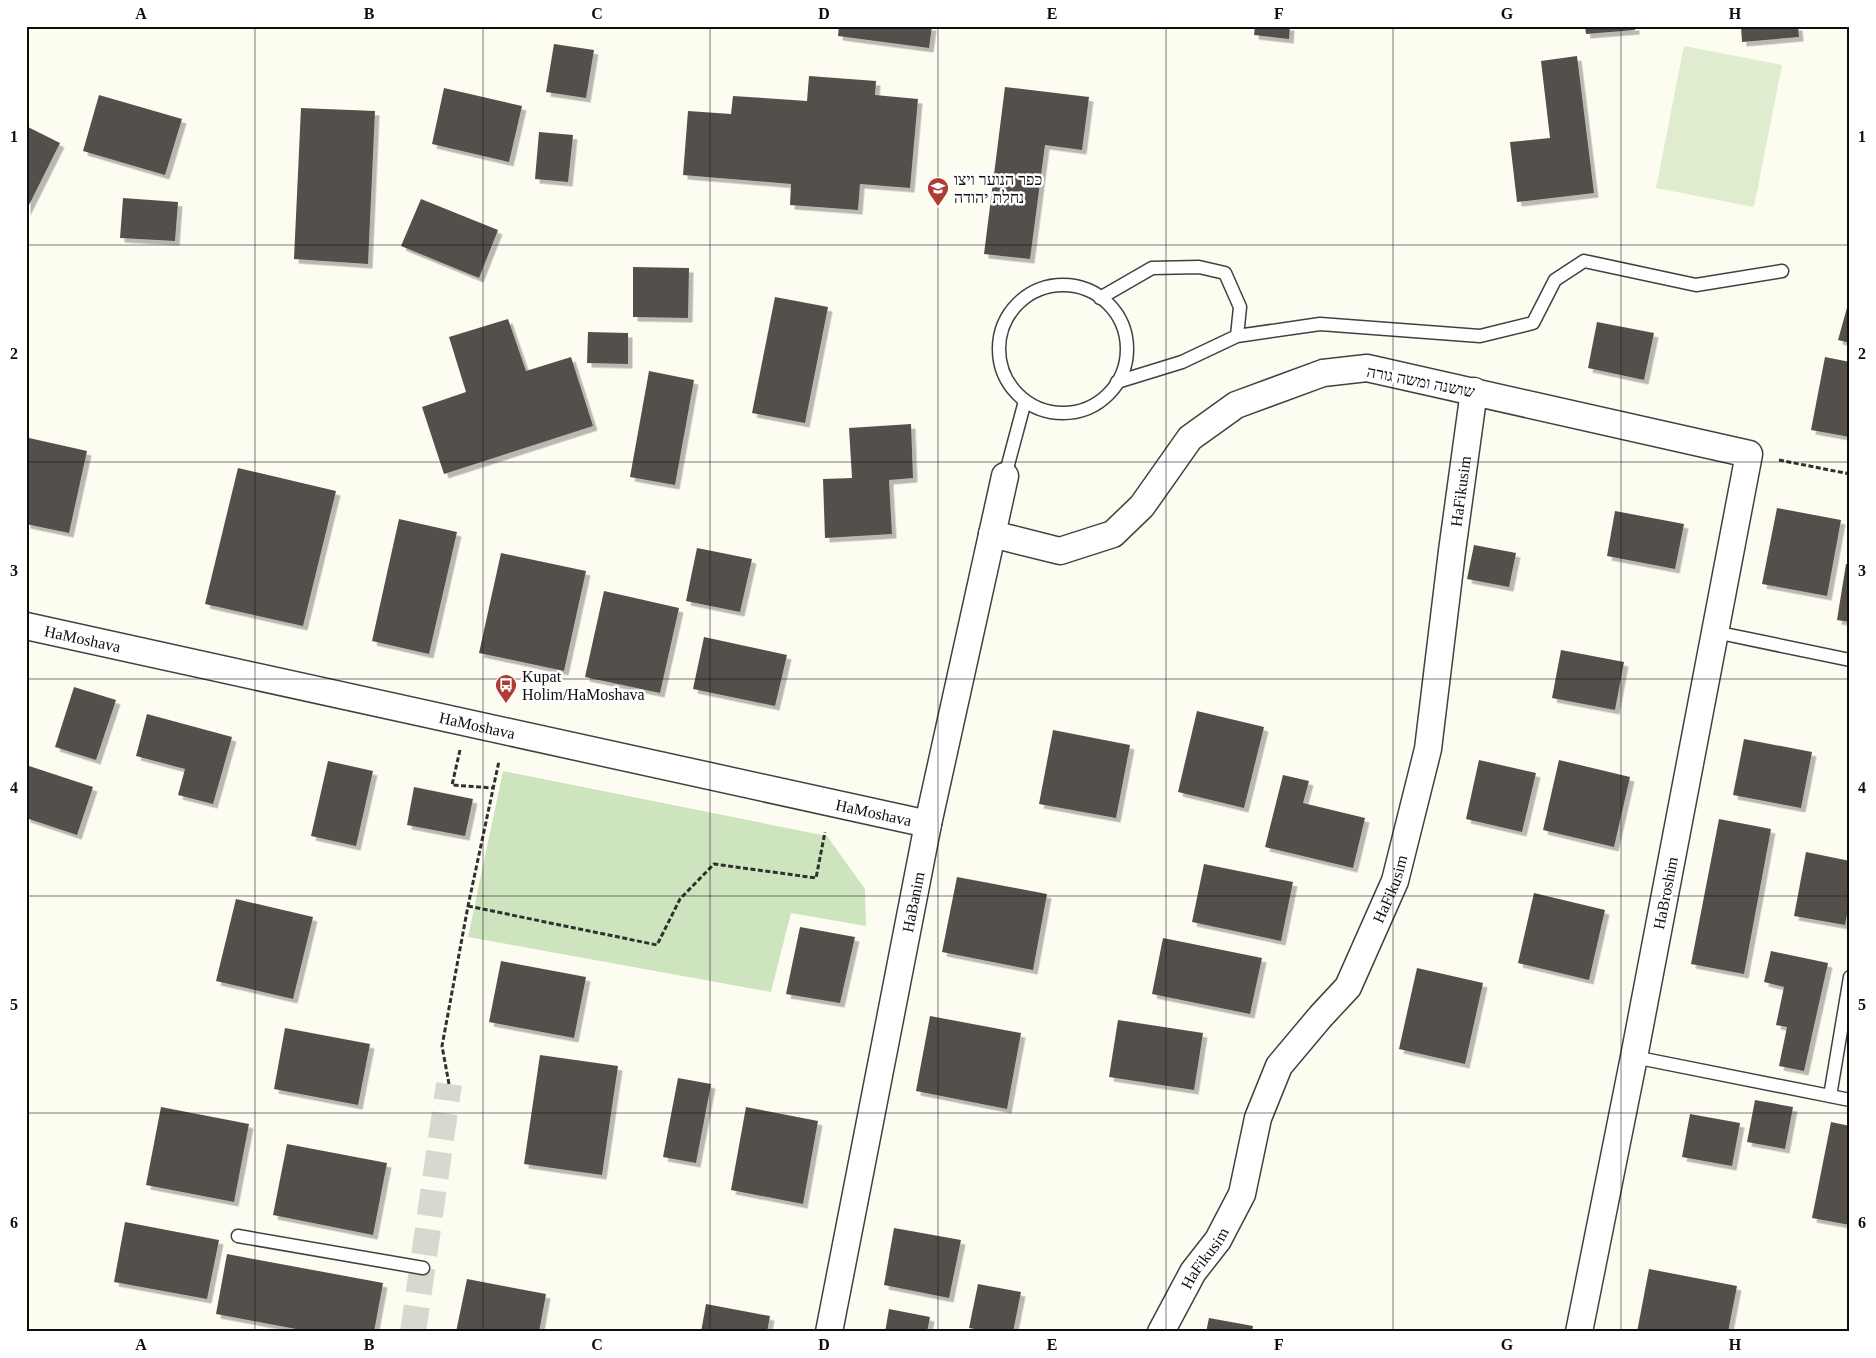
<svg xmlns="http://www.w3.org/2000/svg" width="1876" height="1358" font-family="'Times New Roman','Noto Sans Hebrew',serif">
<defs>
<filter id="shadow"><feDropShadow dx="4.5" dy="4.5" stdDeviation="0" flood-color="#0004"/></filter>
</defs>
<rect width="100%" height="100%" fill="#fdfcf1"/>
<path fill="#cee4be" d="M 503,771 L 827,836 L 865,889 L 866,926 L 791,913 L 771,992 L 468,937 Z"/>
<path fill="#dfedce" d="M 1684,46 L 1782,65 L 1754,207 L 1656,188 Z"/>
<path fill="#55504c" filter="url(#shadow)" d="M 839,26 L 932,26 L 929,48 L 838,36 Z
M 1255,26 L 1290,26 L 1289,39 L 1254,35 Z
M 1585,26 L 1635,26 L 1635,30 L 1586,34 Z
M 1741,26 L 1798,26 L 1799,37 L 1742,42 Z
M 1848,36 L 1850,36 L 1850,89 L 1847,88 Z
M 554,44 L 594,50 L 586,98 L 546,92 Z
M 1577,56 L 1594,193 L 1517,202 L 1510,142 L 1550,138 L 1541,61 Z
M 809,76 L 876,81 L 875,95 L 918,99 L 910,188 L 860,184 L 858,210 L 790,205 L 791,184 L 683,175 L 688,111 L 731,114 L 733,96 L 807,101 Z
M 1005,87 L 1089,97 L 1082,150 L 1045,145 L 1030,259 L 984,254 Z
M 444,88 L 522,106 L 509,162 L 432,144 Z
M 99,95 L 182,119 L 165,175 L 83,151 Z
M 301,108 L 375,111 L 368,264 L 294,259 Z
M 26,126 L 60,143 L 26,211 Z
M 539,132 L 573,135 L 568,182 L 535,179 Z
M 123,198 L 178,202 L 175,241 L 120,238 Z
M 421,199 L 498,230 L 479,278 L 401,246 Z
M 633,267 L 689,268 L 688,318 L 633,317 Z
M 775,297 L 828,307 L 805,423 L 752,413 Z
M 1850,297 L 1850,343 L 1838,340 Z
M 508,319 L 526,371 L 571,357 L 593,426 L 444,474 L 422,407 L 466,392 L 449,337 Z
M 1597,322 L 1654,333 L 1644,380 L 1588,368 Z
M 588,332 L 628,333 L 628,364 L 587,363 Z
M 1825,357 L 1850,362 L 1850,437 L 1811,430 Z
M 649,371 L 694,380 L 675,485 L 630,477 Z
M 911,424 L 913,478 L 889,480 L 892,534 L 825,538 L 823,479 L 852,478 L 849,428 Z
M 29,438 L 87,451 L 69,533 L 26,524 L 26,451 Z
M 238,468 L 336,491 L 303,626 L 205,604 Z
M 1777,508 L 1841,520 L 1827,596 L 1762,584 Z
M 1615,511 L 1684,524 L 1675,569 L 1607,556 Z
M 399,519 L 457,532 L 429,654 L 372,641 Z
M 1474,545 L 1516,553 L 1509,587 L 1467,579 Z
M 697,548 L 752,559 L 740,612 L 686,601 Z
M 501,553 L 586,571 L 564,671 L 479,653 Z
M 1846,564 L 1850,564 L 1850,622 L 1837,620 Z
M 604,591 L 679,608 L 660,693 L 585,677 Z
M 704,637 L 787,655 L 775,706 L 693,689 Z
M 1561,650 L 1624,662 L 1615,710 L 1552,698 Z
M 74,687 L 116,700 L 96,760 L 55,747 Z
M 1197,711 L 1264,727 L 1244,808 L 1178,792 Z
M 147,714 L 232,737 L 213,804 L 178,795 L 185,769 L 136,756 Z
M 1053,730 L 1130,745 L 1116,818 L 1039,804 Z
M 1744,739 L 1812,752 L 1801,808 L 1733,795 Z
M 1479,760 L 1536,773 L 1522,832 L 1466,819 Z
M 1559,760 L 1630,777 L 1614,847 L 1543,830 Z
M 328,761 L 373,771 L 356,846 L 311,836 Z
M 26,765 L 93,787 L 77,835 L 26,818 Z
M 1283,775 L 1309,781 L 1303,803 L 1365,818 L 1353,868 L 1265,847 Z
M 414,787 L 473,799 L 465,836 L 407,825 Z
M 1719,819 L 1771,829 L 1744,974 L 1691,964 Z
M 1806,852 L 1850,861 L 1850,898 L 1845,925 L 1794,916 Z
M 1204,864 L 1293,882 L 1281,941 L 1192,922 Z
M 957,877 L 1047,894 L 1033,970 L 942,952 Z
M 1534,893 L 1605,910 L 1589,980 L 1518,963 Z
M 236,899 L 313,917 L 293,999 L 216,981 Z
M 800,927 L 855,937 L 840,1003 L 786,994 Z
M 1163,938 L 1262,958 L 1250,1014 L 1152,994 Z
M 1771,951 L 1828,963 L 1804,1071 L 1779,1066 L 1787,1027 L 1776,1025 L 1784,987 L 1764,982 Z
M 501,961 L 586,977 L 574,1038 L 489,1022 Z
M 1417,968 L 1483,983 L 1465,1064 L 1399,1049 Z
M 930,1016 L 1021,1033 L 1007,1109 L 916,1091 Z
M 1118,1020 L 1203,1033 L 1194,1090 L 1109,1077 Z
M 285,1028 L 370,1044 L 358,1105 L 274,1089 Z
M 540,1055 L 618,1066 L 602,1175 L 524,1164 Z
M 678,1078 L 711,1084 L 696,1163 L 663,1157 Z
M 1755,1100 L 1793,1107 L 1785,1149 L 1747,1142 Z
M 161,1107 L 249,1124 L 234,1202 L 146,1185 Z
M 746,1107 L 818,1121 L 803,1204 L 731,1190 Z
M 1690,1114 L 1740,1123 L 1732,1166 L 1682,1157 Z
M 1831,1122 L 1850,1126 L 1850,1225 L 1812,1218 Z
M 287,1144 L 387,1163 L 373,1235 L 273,1215 Z
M 125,1222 L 219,1240 L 207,1299 L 114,1282 Z
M 894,1228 L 961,1240 L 949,1298 L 884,1285 Z
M 227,1254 L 383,1283 L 374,1332 L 312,1332 L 216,1314 Z
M 1649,1269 L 1737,1286 L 1728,1332 L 1637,1332 Z
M 467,1279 L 546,1294 L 539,1332 L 456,1332 Z
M 978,1284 L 1021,1292 L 1013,1332 L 991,1332 L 969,1328 Z
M 706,1304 L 770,1316 L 767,1332 L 701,1332 Z
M 889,1309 L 930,1317 L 927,1332 L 885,1332 Z
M 1209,1318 L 1253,1326 L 1252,1332 L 1206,1332 Z"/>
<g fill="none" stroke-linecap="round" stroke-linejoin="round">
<path stroke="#d9d8cf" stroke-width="26" stroke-dasharray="26 13" stroke-linecap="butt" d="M 413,1332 L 449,1084"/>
<g stroke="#414141" stroke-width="15">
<path id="service" d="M999 349a64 64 0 1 1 128 0a64 64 0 1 1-128 0Z
M 1100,298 L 1152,268 L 1199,267 L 1225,273 L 1240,307 L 1237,336 L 1182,362 L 1117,382
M 1237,336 L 1320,324 L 1480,336 L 1533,323 L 1555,280 L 1584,261 L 1696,285 L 1782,271
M 1005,476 L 1025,401
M 1715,632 L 1850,660
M 1634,1057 L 1850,1100
M 1830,1096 L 1850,977
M 238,1236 L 423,1268"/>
</g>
<g stroke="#414141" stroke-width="29">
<g id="minor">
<path d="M 992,534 L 1060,551 L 1113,534 L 1142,506 L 1190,438 L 1236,405 L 1323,373 L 1367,368 L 1749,454 L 1634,1057 L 1579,1332"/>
<path id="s1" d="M 26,626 L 928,824"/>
<path id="s2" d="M 829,1332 L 928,824 L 1005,476"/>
<path id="s3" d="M 1161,1332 L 1193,1272 L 1218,1240 L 1242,1194 L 1258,1118 L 1279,1066 L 1321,1016 L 1348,987 L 1395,881 L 1428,749 L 1452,551 L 1474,391"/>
</g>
</g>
<path stroke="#303030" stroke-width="3" stroke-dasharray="5 2.5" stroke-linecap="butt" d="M 1779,460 L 1850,474
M 460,750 L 452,785 L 493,788
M 468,906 L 657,945 L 680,899 L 714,864 L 816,878 L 825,832
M 449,1084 L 442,1046 L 468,906 L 499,761"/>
<use href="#service" stroke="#fff" stroke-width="12"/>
<use href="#minor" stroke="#fff" stroke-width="26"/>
</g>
<path fill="none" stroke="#0e0e0e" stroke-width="1" stroke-opacity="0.55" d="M 255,26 L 255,1332M 483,26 L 483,1332M 710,26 L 710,1332M 938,26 L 938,1332M 1166,26 L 1166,1332M 1393,26 L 1393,1332M 1621,26 L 1621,1332M 26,245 L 1850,245M 26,462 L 1850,462M 26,679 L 1850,679M 26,896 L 1850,896M 26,1113 L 1850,1113"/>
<defs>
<g id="school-pin" transform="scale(1.125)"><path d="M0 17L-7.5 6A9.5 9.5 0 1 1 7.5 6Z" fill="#af3b35" stroke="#fff"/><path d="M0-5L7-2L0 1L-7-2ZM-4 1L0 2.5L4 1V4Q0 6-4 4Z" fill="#fff"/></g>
<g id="bus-pin" transform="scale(1.125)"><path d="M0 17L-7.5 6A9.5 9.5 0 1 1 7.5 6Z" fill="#af3b35" stroke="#fff"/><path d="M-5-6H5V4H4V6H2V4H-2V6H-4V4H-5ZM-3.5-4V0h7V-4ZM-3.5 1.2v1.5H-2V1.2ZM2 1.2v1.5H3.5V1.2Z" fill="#fff"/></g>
</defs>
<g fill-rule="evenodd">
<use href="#school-pin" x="938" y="188"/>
<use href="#bus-pin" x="506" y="685"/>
</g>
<g text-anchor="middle" stroke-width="5" stroke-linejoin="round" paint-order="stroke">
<g font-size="16" fill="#0e0e0e" stroke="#fff" text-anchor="start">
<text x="954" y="185">כפר הנוער ויצו<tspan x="954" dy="18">נחלת יהודה</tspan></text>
<text x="522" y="682">Kupat<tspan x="522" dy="18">Holim/HaMoshava</tspan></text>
</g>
<g font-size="16" fill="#0e0e0e" stroke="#fff">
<text transform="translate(1421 381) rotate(11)" y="6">שושנה ומשה גורה</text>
<text dy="6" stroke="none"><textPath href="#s3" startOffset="911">HaFikusim</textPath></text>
<text dy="6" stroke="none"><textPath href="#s1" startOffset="58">HaMoshava</textPath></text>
<text dy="6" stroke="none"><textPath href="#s1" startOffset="462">HaMoshava</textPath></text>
<text dy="6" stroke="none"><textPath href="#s1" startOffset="868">HaMoshava</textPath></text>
<text dy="6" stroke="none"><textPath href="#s3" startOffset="506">HaFikusim</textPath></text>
<text transform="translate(1665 893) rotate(-79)" y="6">HaBroshim</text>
<text dy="6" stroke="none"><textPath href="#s2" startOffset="438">HaBanim</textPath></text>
<text dy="6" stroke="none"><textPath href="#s3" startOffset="86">HaFikusim</textPath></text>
</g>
</g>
<rect width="1876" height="1358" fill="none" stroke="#ffffff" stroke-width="55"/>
<rect x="28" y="28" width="1820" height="1302" fill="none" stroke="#0e0e0e" stroke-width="2"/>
<g font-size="16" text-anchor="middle" font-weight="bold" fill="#0e0e0e">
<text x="141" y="19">A</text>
<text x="369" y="19">B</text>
<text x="597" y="19">C</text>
<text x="824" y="19">D</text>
<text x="1052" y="19">E</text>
<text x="1279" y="19">F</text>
<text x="1507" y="19">G</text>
<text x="1735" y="19">H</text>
<text x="14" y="142">1</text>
<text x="1862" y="142">1</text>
<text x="14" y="359">2</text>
<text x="1862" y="359">2</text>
<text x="14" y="576">3</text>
<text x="1862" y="576">3</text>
<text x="14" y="793">4</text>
<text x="1862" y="793">4</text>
<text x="14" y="1010">5</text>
<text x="1862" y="1010">5</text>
<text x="14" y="1228">6</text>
<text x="1862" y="1228">6</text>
<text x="141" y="1350">A</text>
<text x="369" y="1350">B</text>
<text x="597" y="1350">C</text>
<text x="824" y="1350">D</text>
<text x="1052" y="1350">E</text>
<text x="1279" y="1350">F</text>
<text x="1507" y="1350">G</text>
<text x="1735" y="1350">H</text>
</g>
</svg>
